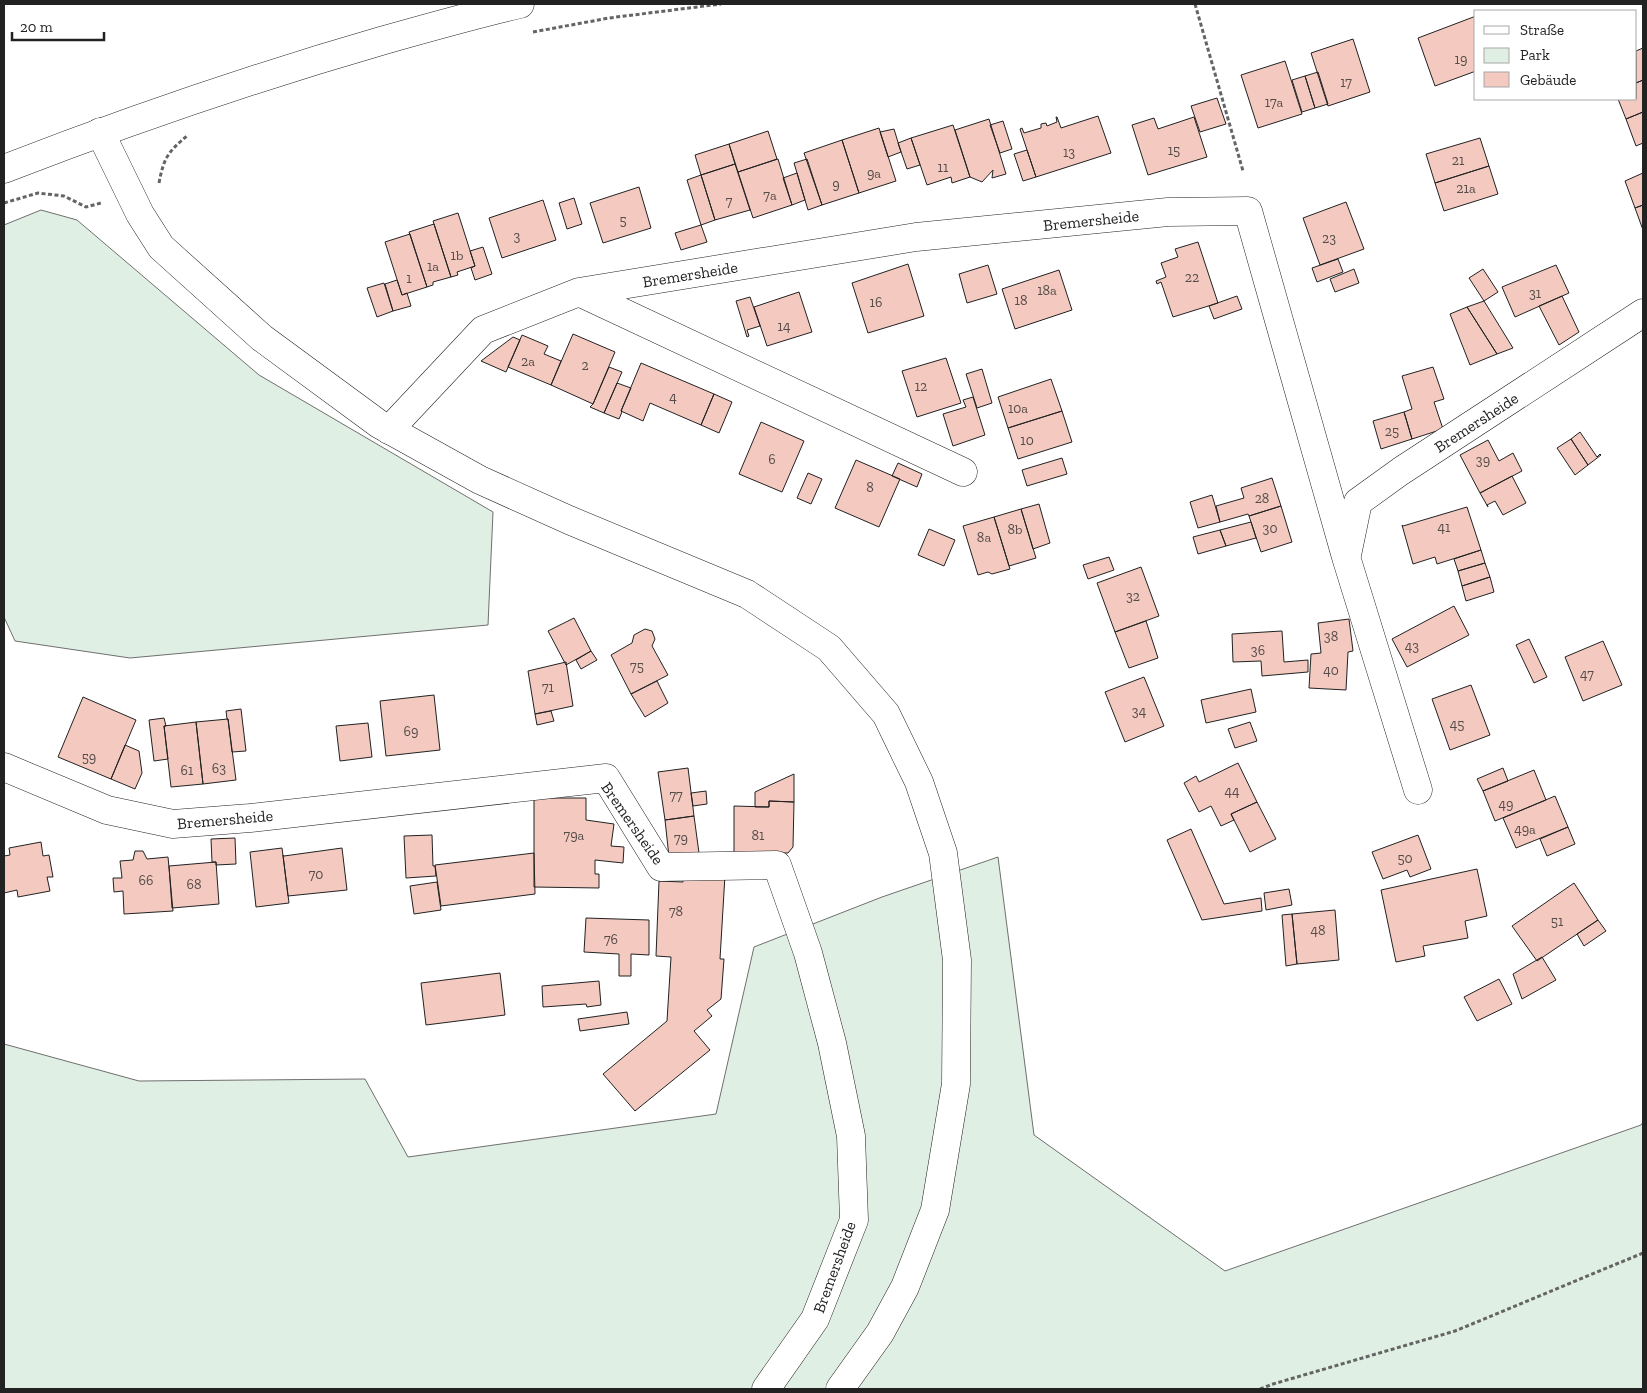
<svg xmlns="http://www.w3.org/2000/svg" width="1647" height="1393" font-family="'Zilla Slab',serif">
<rect width="100%" height="100%" fill="#fff"/>
<path fill="#e0efe3" stroke="#6f6f6f" d="M 41,210 L 77,220 L 259,375 L 493,512 L 488,625 L 130,658 L 15,641 L 4,617 L 4,225 Z
M 998,857 L 1034,1135 L 1225,1271 L 1641,1125 L 1643,1122 L 1643,1389 L 4,1389 L 4,1044 L 139,1081 L 365,1079 L 408,1157 L 716,1114 L 754,947 L 882,897 Z"/>
<path fill="#f3c9c0" stroke="#222" d="M 1476,16 L 1476,71 L 1435,86 L 1418,38 Z
M 1353,39 L 1370,92 L 1328,106 L 1311,53 Z
M 1643,48 L 1643,80 L 1636,83 L 1636,51 Z
M 1285,61 L 1302,114 L 1258,128 L 1241,75 Z
M 1318,72 L 1328,104 L 1315,108 L 1305,76 Z
M 1305,76 L 1315,108 L 1302,112 L 1292,80 Z
M 1643,80 L 1643,112 L 1626,119 L 1618,99 L 1636,99 L 1636,83 Z
M 1217,98 L 1226,124 L 1200,132 L 1191,106 Z
M 1643,112 L 1643,143 L 1636,146 L 1626,119 Z
M 1098,116 L 1111,153 L 1036,177 L 1020,129 L 1022,128 L 1024,133 L 1041,128 L 1041,124 L 1046,123 L 1047,126 L 1057,122 L 1056,117 L 1057,117 L 1061,128 Z
M 1194,117 L 1207,157 L 1148,175 L 1132,125 L 1154,118 L 1158,129 Z
M 989,119 L 1006,174 L 992,178 L 993,170 L 982,182 L 970,177 L 955,130 Z
M 1003,121 L 1012,149 L 1000,153 L 990,125 Z
M 953,125 L 970,177 L 952,183 L 951,177 L 927,185 L 911,138 Z
M 879,128 L 896,181 L 859,193 L 842,140 Z
M 894,129 L 901,152 L 888,157 L 880,132 Z
M 768,131 L 777,159 L 738,172 L 729,144 Z
M 911,138 L 920,165 L 907,169 L 898,143 Z
M 1480,138 L 1489,166 L 1435,183 L 1426,154 Z
M 842,140 L 859,193 L 822,205 L 804,153 Z
M 729,144 L 735,164 L 701,175 L 695,155 Z
M 1027,150 L 1036,177 L 1023,181 L 1014,154 Z
M 778,159 L 792,205 L 753,218 L 738,172 Z
M 807,159 L 822,205 L 808,210 L 794,163 Z
M 735,164 L 750,210 L 715,220 L 701,175 Z
M 1489,166 L 1498,194 L 1444,211 L 1435,183 Z
M 797,173 L 805,200 L 792,205 L 783,178 Z
M 1643,173 L 1643,205 L 1635,208 L 1625,181 Z
M 701,175 L 715,220 L 701,225 L 687,180 Z
M 639,187 L 651,228 L 603,243 L 590,203 Z
M 574,198 L 582,224 L 567,229 L 559,203 Z
M 543,200 L 556,240 L 502,258 L 489,218 Z
M 1346,202 L 1364,249 L 1320,265 L 1303,218 Z
M 1643,205 L 1643,230 L 1635,208 Z
M 458,213 L 475,266 L 457,272 L 458,275 L 451,277 L 433,221 Z
M 434,224 L 451,277 L 433,282 L 433,285 L 427,287 L 409,232 Z
M 701,225 L 707,242 L 681,250 L 675,233 Z
M 410,234 L 427,287 L 402,295 L 385,242 Z
M 1198,242 L 1218,303 L 1173,317 L 1161,282 L 1157,284 L 1156,281 L 1166,277 L 1161,263 L 1178,257 L 1175,249 Z
M 483,247 L 492,274 L 475,280 L 471,268 L 475,266 L 470,251 Z
M 1338,259 L 1343,272 L 1317,282 L 1312,268 Z
M 908,264 L 924,316 L 868,333 L 852,283 Z
M 988,265 L 997,294 L 967,303 L 959,274 Z
M 1556,265 L 1569,293 L 1515,317 L 1502,287 Z
M 1354,269 L 1359,283 L 1335,292 L 1330,279 Z
M 1483,269 L 1498,292 L 1484,301 L 1469,278 Z
M 1059,270 L 1072,310 L 1015,329 L 1002,289 Z
M 397,280 L 402,295 L 407,293 L 411,306 L 393,311 L 385,284 Z
M 384,283 L 393,311 L 377,317 L 367,288 Z
M 799,292 L 812,332 L 767,346 L 754,307 Z
M 1237,296 L 1242,309 L 1214,319 L 1209,306 Z
M 1562,296 L 1579,332 L 1559,345 L 1539,306 Z
M 750,297 L 760,326 L 747,330 L 749,336 L 747,337 L 736,301 Z
M 1484,301 L 1513,348 L 1497,354 L 1467,307 Z
M 1467,307 L 1497,354 L 1470,365 L 1450,314 Z
M 573,334 L 615,352 L 593,404 L 551,385 Z
M 522,335 L 548,346 L 544,354 L 561,361 L 551,385 L 508,367 Z
M 513,337 L 520,340 L 506,372 L 481,361 Z
M 946,358 L 961,403 L 917,417 L 902,371 Z
M 641,363 L 714,394 L 701,425 L 650,403 L 643,421 L 621,411 Z
M 609,367 L 622,372 L 604,413 L 590,407 L 593,404 Z
M 1433,367 L 1444,399 L 1434,402 L 1443,429 L 1412,439 L 1404,412 L 1412,409 L 1402,376 Z
M 982,369 L 992,403 L 977,408 L 966,374 Z
M 1051,379 L 1062,411 L 1008,428 L 998,397 Z
M 617,383 L 631,388 L 621,411 L 622,412 L 619,419 L 604,413 Z
M 714,394 L 732,402 L 719,433 L 701,425 Z
M 973,397 L 985,435 L 953,446 L 943,414 L 966,407 L 963,400 Z
M 1062,411 L 1072,442 L 1018,459 L 1008,428 Z
M 1404,412 L 1412,439 L 1381,449 L 1373,421 Z
M 761,422 L 804,441 L 782,492 L 739,474 Z
M 1580,432 L 1597,457 L 1600,454 L 1601,455 L 1588,465 L 1571,439 Z
M 1571,439 L 1588,465 L 1575,475 L 1557,448 Z
M 1488,440 L 1499,461 L 1513,453 L 1522,471 L 1480,493 L 1460,455 Z
M 1062,458 L 1067,474 L 1027,486 L 1022,470 Z
M 856,460 L 900,479 L 879,527 L 835,508 Z
M 898,463 L 922,474 L 917,487 L 892,476 Z
M 808,473 L 822,479 L 811,504 L 797,498 Z
M 1512,476 L 1526,503 L 1503,515 L 1495,501 L 1487,505 L 1488,507 L 1480,493 Z
M 1272,478 L 1281,506 L 1249,516 L 1248,514 L 1220,522 L 1216,506 L 1244,498 L 1241,488 Z
M 1212,495 L 1220,522 L 1198,528 L 1190,502 Z
M 1039,504 L 1050,543 L 1033,549 L 1021,509 Z
M 1281,506 L 1292,542 L 1261,552 L 1249,516 Z
M 1467,507 L 1481,550 L 1437,564 L 1435,557 L 1413,564 L 1402,525 L 1403,526 Z
M 1021,509 L 1036,558 L 1009,566 L 994,517 Z
M 994,517 L 1010,569 L 992,574 L 988,572 L 978,575 L 963,526 Z
M 1251,522 L 1256,538 L 1226,546 L 1220,530 Z
M 929,529 L 955,540 L 944,566 L 918,555 Z
M 1220,530 L 1226,546 L 1198,554 L 1193,537 Z
M 1481,550 L 1485,563 L 1458,571 L 1454,559 Z
M 1109,557 L 1114,570 L 1088,579 L 1083,565 Z
M 1485,563 L 1490,577 L 1462,586 L 1458,571 Z
M 1141,567 L 1159,616 L 1115,632 L 1097,583 Z
M 1490,577 L 1494,592 L 1466,601 L 1462,586 Z
M 1454,606 L 1469,635 L 1407,667 L 1392,639 Z
M 574,618 L 591,651 L 566,665 L 548,631 Z
M 1349,619 L 1353,651 L 1348,652 L 1346,690 L 1309,688 L 1311,654 L 1321,653 L 1318,623 Z
M 1146,621 L 1158,658 L 1129,668 L 1115,632 Z
M 645,629 L 652,631 L 655,639 L 652,646 L 668,675 L 631,694 L 611,655 L 632,643 L 634,635 Z
M 1282,631 L 1284,662 L 1308,660 L 1308,672 L 1262,676 L 1261,661 L 1233,662 L 1232,634 Z
M 1529,639 L 1547,677 L 1534,683 L 1516,645 Z
M 1603,641 L 1622,685 L 1583,701 L 1565,657 Z
M 591,651 L 597,660 L 581,669 L 576,660 Z
M 566,662 L 573,706 L 535,714 L 528,671 Z
M 1144,677 L 1164,726 L 1125,742 L 1105,692 Z
M 657,681 L 668,703 L 645,717 L 631,694 Z
M 1471,685 L 1490,735 L 1450,750 L 1432,699 Z
M 1251,689 L 1256,712 L 1206,723 L 1201,700 Z
M 434,695 L 440,750 L 386,756 L 380,701 Z
M 83,697 L 136,720 L 111,779 L 58,757 Z
M 241,709 L 246,751 L 232,752 L 228,719 L 227,719 L 226,711 Z
M 551,711 L 554,721 L 537,725 L 535,714 Z
M 164,718 L 166,726 L 164,726 L 168,759 L 154,761 L 149,720 Z
M 228,719 L 236,780 L 203,784 L 196,722 Z
M 196,722 L 203,784 L 171,787 L 164,726 Z
M 1250,722 L 1257,741 L 1235,748 L 1228,729 Z
M 368,723 L 372,757 L 340,761 L 336,726 Z
M 125,745 L 139,751 L 142,773 L 135,789 L 111,779 Z
M 1238,763 L 1257,802 L 1231,814 L 1234,820 L 1221,826 L 1211,806 L 1199,812 L 1184,783 L 1196,776 L 1199,782 Z
M 688,768 L 694,816 L 665,820 L 658,772 Z
M 1503,768 L 1508,781 L 1483,791 L 1477,779 Z
M 1534,770 L 1546,800 L 1495,821 L 1483,791 Z
M 794,774 L 794,802 L 769,801 L 769,807 L 755,807 L 755,792 Z
M 706,791 L 707,804 L 693,806 L 691,793 Z
M 1555,796 L 1568,827 L 1516,848 L 1503,818 Z
M 534,798 L 586,798 L 586,820 L 614,824 L 611,846 L 624,847 L 623,863 L 595,860 L 595,874 L 599,874 L 599,888 L 534,887 Z
M 769,801 L 794,802 L 793,847 L 788,853 L 734,853 L 734,806 L 769,807 Z
M 1257,802 L 1276,839 L 1250,852 L 1231,814 Z
M 694,816 L 699,853 L 669,857 L 665,820 Z
M 1568,827 L 1575,844 L 1547,856 L 1540,839 Z
M 1191,829 L 1224,904 L 1261,898 L 1262,911 L 1202,920 L 1167,840 Z
M 432,835 L 433,866 L 435,866 L 436,876 L 406,878 L 404,836 Z
M 1418,835 L 1431,869 L 1410,877 L 1407,870 L 1383,879 L 1372,852 Z
M 235,838 L 236,864 L 216,865 L 216,862 L 212,862 L 211,839 Z
M 41,842 L 43,856 L 49,855 L 53,877 L 47,877 L 50,891 L 18,897 L 17,890 L 4,893 L 4,856 L 10,855 L 9,848 Z
M 282,848 L 289,903 L 256,907 L 250,852 Z
M 342,848 L 347,890 L 288,896 L 283,855 L 284,856 Z
M 135,851 L 143,851 L 147,859 L 168,857 L 173,911 L 124,914 L 123,891 L 114,892 L 113,878 L 122,878 L 120,861 L 133,860 Z
M 534,853 L 535,894 L 441,906 L 435,865 Z
M 216,862 L 219,904 L 172,908 L 169,866 Z
M 1477,869 L 1487,916 L 1465,921 L 1468,938 L 1423,946 L 1425,956 L 1396,962 L 1381,890 Z
M 683,874 L 725,875 L 720,959 L 724,959 L 721,999 L 707,1010 L 712,1016 L 694,1031 L 710,1050 L 635,1111 L 603,1074 L 667,1021 L 671,957 L 656,956 L 659,881 L 683,882 Z
M 437,882 L 441,910 L 414,914 L 410,886 Z
M 1574,883 L 1598,920 L 1537,961 L 1512,926 Z
M 1289,889 L 1292,905 L 1266,910 L 1264,893 Z
M 1335,910 L 1339,960 L 1297,964 L 1292,914 Z
M 1292,914 L 1297,964 L 1286,966 L 1282,915 Z
M 586,918 L 649,920 L 649,955 L 631,954 L 631,976 L 619,976 L 619,954 L 584,952 Z
M 1598,920 L 1606,931 L 1584,946 L 1577,934 Z
M 1542,957 L 1556,980 L 1522,999 L 1513,974 Z
M 500,973 L 505,1015 L 426,1025 L 421,983 Z
M 1499,979 L 1512,1004 L 1477,1021 L 1464,997 Z
M 599,981 L 601,1005 L 587,1007 L 586,1004 L 543,1007 L 542,986 Z
M 627,1012 L 629,1024 L 580,1031 L 578,1019 Z"/>
<g fill="none" stroke-linecap="round" stroke-linejoin="round">
<g stroke="#222" stroke-width="29">
<path id="minor" d="M 579,292 L 963,472
M 389,430 L 483,330 L 579,292 L 916,237 L 1168,212 L 1248,211 L 1346,557 L 1418,790
M 1347,555 L 1358,502 L 1401,471 L 1643,313
M 4,767 L 107,810 L 173,824 L 250,818 L 606,778 L 661,867 L 777,865 L 808,953 L 832,1043 L 851,1136 L 854,1220 L 815,1319 L 766,1389"/>
</g>
<g stroke="#222" stroke-width="29">
<path id="tertiary" d="M 100,132 L 140,214 L 161,247 L 262,338 L 379,424 L 480,480 L 569,520 L 747,594 L 829,648 L 886,714 L 919,782 L 943,853 L 957,960 L 956,1084 L 935,1210 L 905,1287 L 880,1333 L 840,1389"/>
</g>
<g stroke="#222" stroke-width="29">
<path id="secondary" d="M 4,169 C 128,121 253,78 381,41 C 427,28 473,15 520,4"/>
</g>
<path stroke="#646464" stroke-width="3" stroke-dasharray="4 2.5" stroke-linecap="butt" d="M 1195,4 L 1243,171
M 533,32 L 609,18 L 721,4
M 159,183 C 164,157 168,152 188,135
M 4,203 L 38,193 L 64,196 L 86,207 L 101,203
M 1260,1389 L 1273,1384 L 1455,1331 L 1643,1253"/>
<use href="#minor" stroke="#fff" stroke-width="28"/>
<use href="#tertiary" stroke="#fff" stroke-width="28"/>
<use href="#secondary" stroke="#fff" stroke-width="28"/>
</g>
<g text-anchor="middle" stroke-width="4" stroke-linejoin="round" paint-order="stroke">
<g font-size="14" fill="#564c4a">
<text x="1461" y="64">19</text>
<text x="1346" y="87">17</text>
<text x="1274" y="107">17a</text>
<text x="1174" y="155">15</text>
<text x="1069" y="157">13</text>
<text x="1458" y="165">21</text>
<text x="943" y="172">11</text>
<text x="874" y="178">9a</text>
<text x="836" y="189">9</text>
<text x="1466" y="193">21a</text>
<text x="770" y="200">7a</text>
<text x="729" y="206">7</text>
<text x="623" y="225">5</text>
<text x="517" y="241">3</text>
<text x="1329" y="243">23</text>
<text x="457" y="260">1b</text>
<text x="433" y="271">1a</text>
<text x="1192" y="282">22</text>
<text x="409" y="283">1</text>
<text x="1047" y="295">18a</text>
<text x="1535" y="298">31</text>
<text x="1021" y="305">18</text>
<text x="876" y="307">16</text>
<text x="784" y="331">14</text>
<text x="528" y="366">2a</text>
<text x="585" y="370">2</text>
<text x="921" y="391">12</text>
<text x="673" y="402">4</text>
<text x="1018" y="413">10a</text>
<text x="1392" y="436">25</text>
<text x="1027" y="445">10</text>
<text x="772" y="464">6</text>
<text x="1483" y="465">39</text>
<text x="870" y="492">8</text>
<text x="1262" y="503">28</text>
<text x="1444" y="532">41</text>
<text x="1270" y="533">30</text>
<text x="1015" y="534">8b</text>
<text x="984" y="542">8a</text>
<text x="1133" y="601">32</text>
<text x="1331" y="641">38</text>
<text x="1412" y="651">43</text>
<text x="1258" y="655">36</text>
<text x="637" y="671">75</text>
<text x="1331" y="675">40</text>
<text x="1587" y="679">47</text>
<text x="548" y="692">71</text>
<text x="1139" y="716">34</text>
<text x="1457" y="729">45</text>
<text x="411" y="736">69</text>
<text x="89" y="762">59</text>
<text x="219" y="773">63</text>
<text x="187" y="775">61</text>
<text x="1232" y="796">44</text>
<text x="676" y="800">77</text>
<text x="1506" y="809">49</text>
<text x="1525" y="834">49a</text>
<text x="574" y="840">79a</text>
<text x="758" y="840">81</text>
<text x="681" y="843">79</text>
<text x="1405" y="863">50</text>
<text x="316" y="879">70</text>
<text x="146" y="885">66</text>
<text x="194" y="889">68</text>
<text x="676" y="916">78</text>
<text x="1557" y="926">51</text>
<text x="1318" y="935">48</text>
<text x="611" y="944">76</text>
</g>
<g font-size="16" fill="#222" stroke="#fff">
<text transform="translate(1091 220) rotate(-6)" y="6">Bremersheide</text>
<text transform="translate(690 274) rotate(-9)" y="6">Bremersheide</text>
<text transform="translate(1476 422) rotate(-33)" y="6">Bremersheide</text>
<text transform="translate(225 819) rotate(-5)" y="6">Bremersheide</text>
<text transform="translate(633 823) rotate(55)" y="6">Bremersheide</text>
<text transform="translate(834 1267) rotate(-70)" y="6">Bremersheide</text>
</g>
</g>
<rect width="1647" height="1393" fill="none" stroke="#222222" stroke-width="10"/>
<rect x="1474" y="10" width="162" height="90" fill="#ffffff" stroke="#a7a7a7"/>
<rect x="1484" y="26" width="25" height="8" fill="#ffffff" stroke="#a7a7a7"/>
<text x="1520" y="35" font-size="15" fill="#222222">Straße</text>
<rect x="1484" y="48" width="25" height="15" fill="#e0efe3" stroke="#a7a7a7"/>
<text x="1520" y="60" font-size="15" fill="#222222">Park</text>
<rect x="1484" y="72" width="25" height="15" fill="#f3c9c0" stroke="#a7a7a7"/>
<text x="1520" y="85" font-size="15" fill="#222222">Gebäude</text>
<path d="M12 32v8h92v-8" fill="none" stroke="#222222" stroke-width="2.5"/>
<text x="20" y="32" font-size="15" fill="#222222" stroke="#ffffff" stroke-width="4" paint-order="stroke">20 m</text>
</svg>
